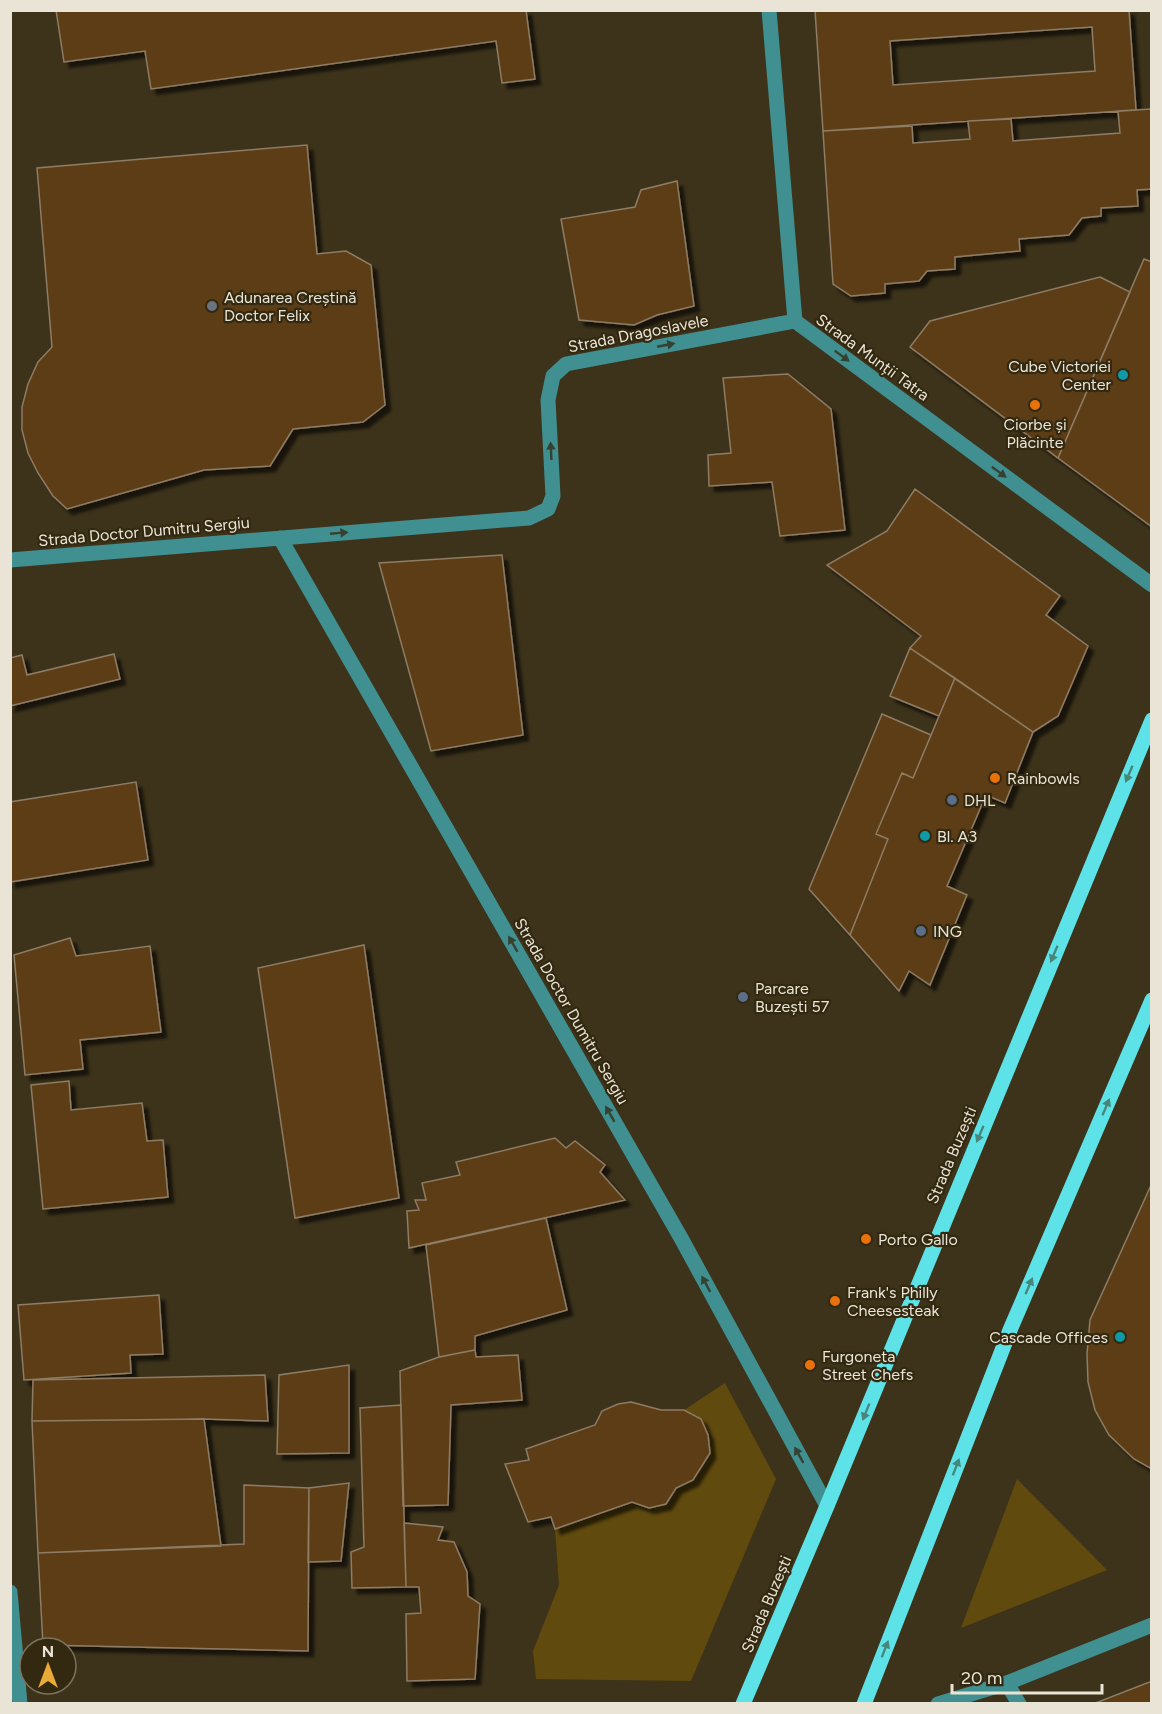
<svg xmlns="http://www.w3.org/2000/svg" width="1162" height="1714" font-family="Figtree,sans-serif">
<defs>
<filter id="shadow"><feDropShadow dx="5.5" dy="5.5" stdDeviation="1.5" flood-color="#0009"/></filter>
</defs>
<rect width="100%" height="100%" fill="#3d331b"/>
<path fill="#604a0e" d="M 725,1383 L 776,1479 L 691,1681 L 536,1679 L 533,1651 L 559,1585 L 555,1529 L 693,1480 L 710,1453 L 708,1435 L 701,1419 L 684,1410 Z
M 1017,1479 L 1107,1570 L 961,1628 Z"/>
<path fill="#5b3e17" stroke="#8e7b64" stroke-width="1.5" fill-rule="evenodd" filter="url(#shadow)" d="M 56,10 L 526,10 L 535,79 L 502,83 L 496,41 L 151,89 L 145,51 L 64,62 Z
M 815,10 L 1129,10 L 1136,110 L 823,131 ZM 1092,27 L 1095,71 L 893,85 L 890,41 Z
M 1152,109 L 1152,189 L 1137,190 L 1138,206 L 1101,208 L 1101,216 L 1082,218 L 1069,235 L 1019,239 L 1020,251 L 955,257 L 955,269 L 927,271 L 919,281 L 885,284 L 885,293 L 851,296 L 833,284 L 823,131 L 912,126 L 913,143 L 970,139 L 968,121 L 1011,119 L 1013,141 L 1120,133 L 1118,111 Z
M 307,145 L 317,254 L 346,251 L 371,265 L 385,405 L 363,422 L 293,429 L 270,466 L 204,470 L 67,509 L 53,496 L 38,473 L 28,453 L 22,430 L 22,407 L 28,384 L 38,362 L 52,347 L 37,168 Z
M 677,181 L 694,306 L 657,315 L 634,325 L 579,320 L 561,219 L 635,207 L 641,190 Z
M 1144,259 L 1152,262 L 1152,527 L 1058,458 Z
M 1100,277 L 1130,292 L 1058,458 L 910,347 L 930,321 Z
M 788,374 L 831,409 L 845,530 L 780,536 L 772,482 L 709,486 L 708,455 L 731,453 L 723,378 Z
M 915,489 L 1060,596 L 1046,615 L 1088,646 L 1058,716 L 1033,732 L 910,648 L 921,636 L 827,565 L 887,531 Z
M 502,555 L 523,735 L 431,751 L 379,563 Z
M 910,648 L 955,678 L 939,716 L 890,696 Z
M 114,654 L 120,679 L 10,706 L 10,658 L 22,655 L 27,675 Z
M 955,678 L 1033,732 L 1005,803 L 986,795 L 947,886 L 967,895 L 930,985 L 909,971 L 899,991 L 850,935 L 888,839 L 876,834 L 902,773 L 913,778 Z
M 882,714 L 931,735 L 913,778 L 902,773 L 876,834 L 888,839 L 850,935 L 809,889 Z
M 136,782 L 148,860 L 10,882 L 10,802 Z
M 70,938 L 76,956 L 150,946 L 161,1032 L 80,1040 L 83,1069 L 25,1075 L 14,955 Z
M 364,945 L 399,1198 L 295,1218 L 258,968 Z
M 69,1081 L 71,1110 L 142,1103 L 147,1141 L 163,1140 L 168,1197 L 43,1209 L 31,1085 Z
M 555,1138 L 566,1148 L 575,1141 L 605,1165 L 600,1172 L 625,1200 L 409,1248 L 407,1211 L 419,1210 L 415,1200 L 426,1200 L 422,1183 L 460,1175 L 456,1162 Z
M 1152,1183 L 1152,1469 L 1134,1459 L 1109,1435 L 1095,1410 L 1088,1382 L 1087,1354 L 1090,1320 Z
M 546,1218 L 567,1310 L 475,1336 L 475,1350 L 439,1357 L 426,1245 Z
M 159,1295 L 163,1354 L 130,1355 L 131,1373 L 24,1380 L 18,1305 Z
M 475,1350 L 476,1357 L 518,1355 L 522,1400 L 451,1405 L 448,1505 L 403,1506 L 400,1371 L 439,1357 Z
M 349,1365 L 349,1453 L 277,1454 L 279,1375 Z
M 265,1375 L 268,1421 L 204,1419 L 32,1421 L 33,1380 Z
M 631,1402 L 661,1410 L 684,1410 L 701,1419 L 708,1435 L 710,1453 L 693,1480 L 676,1488 L 666,1504 L 649,1508 L 632,1502 L 555,1529 L 551,1517 L 528,1522 L 505,1464 L 529,1460 L 526,1449 L 595,1425 L 602,1411 L 618,1404 Z
M 401,1405 L 406,1587 L 352,1588 L 351,1552 L 364,1547 L 360,1408 Z
M 204,1419 L 221,1546 L 38,1553 L 32,1421 Z
M 349,1483 L 341,1561 L 308,1562 L 309,1488 Z
M 244,1485 L 309,1488 L 308,1651 L 43,1645 L 38,1553 L 244,1544 Z
M 404,1523 L 443,1527 L 438,1540 L 454,1542 L 467,1572 L 468,1596 L 480,1604 L 475,1679 L 407,1681 L 406,1614 L 421,1613 L 419,1587 L 406,1587 Z
M 1152,1681 L 1152,1704 L 1093,1704 Z"/>
<g fill="none" stroke-linecap="round" stroke-linejoin="round">
<path stroke="#408f91" stroke-width="15" d="M 769,10 L 795,321 L 1152,585
M 280,538 L 681,1238 L 827,1506
M 10,560 L 529,518 L 548,509 L 553,496 L 548,400 L 553,376 L 566,364 L 795,321
M 10,1592 L 20,1704
M 1007,1683 L 1019,1704
M 938,1704 L 1007,1683 L 1152,1625"/>
<path stroke="#5de3e7" stroke-width="15" d="M 743,1704 L 827,1506 L 1152,720
M 864,1704 L 1010,1330 L 1152,1000"/>
</g>
<defs><path id="oneway-solid" d="M-6-.8H1V-3.2L6.5 0L1 3.2V.8H-6Z" transform="scale(1.5)"/></defs>
<g fill="#364231">
<use href="#oneway-solid" transform="translate(666 345) rotate(-11)"/>
<use href="#oneway-solid" transform="translate(842 356) rotate(36)"/>
<use href="#oneway-solid" transform="translate(551 451) rotate(-93)"/>
<use href="#oneway-solid" transform="translate(999 472) rotate(36)"/>
<use href="#oneway-solid" transform="translate(339 533) rotate(-5)"/>
<use href="#oneway-solid" transform="translate(513 944) rotate(-120)"/>
<use href="#oneway-solid" transform="translate(610 1114) rotate(-120)"/>
<use href="#oneway-solid" transform="translate(706 1284) rotate(-118)"/>
<use href="#oneway-solid" transform="translate(799 1455) rotate(-119)"/>
</g>
<g fill="#48867c">
<use href="#oneway-solid" transform="translate(1129 774) rotate(113)"/>
<use href="#oneway-solid" transform="translate(1054 954) rotate(113)"/>
<use href="#oneway-solid" transform="translate(1106 1107) rotate(-67)"/>
<use href="#oneway-solid" transform="translate(980 1134) rotate(113)"/>
<use href="#oneway-solid" transform="translate(1029 1286) rotate(-67)"/>
<use href="#oneway-solid" transform="translate(866 1412) rotate(112)"/>
<use href="#oneway-solid" transform="translate(956 1467) rotate(-69)"/>
<use href="#oneway-solid" transform="translate(885 1649) rotate(-69)"/>
</g>
<circle fill="#6b7280" stroke="#332911" stroke-width="2" cx="212" cy="306" r="6"/>
<g fill="#0f9aa8" stroke="#332911" stroke-width="2">
<circle cx="1123" cy="375" r="6"/>
<circle cx="925" cy="836" r="6"/>
<circle cx="1120" cy="1337" r="6"/>
</g>
<g fill="#e8710a" stroke="#332911" stroke-width="2">
<circle cx="1035" cy="405" r="6"/>
<circle cx="995" cy="778" r="6"/>
<circle cx="866" cy="1239" r="6"/>
<circle cx="835" cy="1301" r="6"/>
<circle cx="810" cy="1365" r="6"/>
</g>
<g fill="#5c6f8a" stroke="#332911" stroke-width="2">
<circle cx="952" cy="800" r="6"/>
<circle cx="921" cy="931" r="6"/>
<circle cx="743" cy="997" r="6"/>
</g>
<g text-anchor="middle" stroke-width="4.5" stroke-linejoin="round" paint-order="stroke">
<g font-size="16" fill="#eae4d6" stroke="#332911" text-anchor="start">
<text x="224" y="303">Adunarea Creștină<tspan x="224" dy="18">Doctor Felix</tspan></text>
<text x="1111" y="372" text-anchor="end">Cube Victoriei<tspan x="1111" dy="18">Center</tspan></text>
<text x="1035" y="430" text-anchor="middle">Ciorbe și<tspan x="1035" dy="18">Plăcinte</tspan></text>
<text x="1007" y="784">Rainbowls</text>
<text x="964" y="806">DHL</text>
<text x="937" y="842">Bl. A3</text>
<text x="933" y="937">ING</text>
<text x="755" y="994">Parcare<tspan x="755" dy="18">Buzești 57</tspan></text>
<text x="878" y="1245">Porto Gallo</text>
<text x="847" y="1298">Frank's Philly<tspan x="847" dy="18">Cheesesteak</tspan></text>
<text x="1108" y="1343" text-anchor="end">Cascade Offices</text>
<text x="822" y="1362">Furgoneta<tspan x="822" dy="18">Street Chefs</tspan></text>
</g>
<g font-size="16" fill="#eae4d6" stroke="#332911">
<text transform="translate(638 333) rotate(-11)" y="6">Strada Dragoslavele</text>
<text transform="translate(873 357) rotate(36)" y="6">Strada Munții Tatra</text>
<text transform="translate(144 531) rotate(-5)" y="6">Strada Doctor Dumitru Sergiu</text>
<text transform="translate(572 1011) rotate(60)" y="6">Strada Doctor Dumitru Sergiu</text>
<text transform="translate(951 1155) rotate(-67)" y="6">Strada Buzești</text>
<text transform="translate(766 1604) rotate(-67)" y="6">Strada Buzești</text>
</g>
</g>
<rect width="1162" height="1714" fill="none" stroke="#eae4d6" stroke-width="24"/>
<g transform="translate(48 1666)"><circle r="28" fill="#332911" stroke="#7c7460" stroke-width="1.5"/>
<path d="M0-4.5L10 22L0 15L-10 22Z" fill="#eaaa38"/>
<text y="-9" font-size="16" font-weight="bold" text-anchor="middle" fill="#eae4d6">N</text>
</g>
<path d="M952 1684v9h150v-9" fill="none" stroke="#eae4d6" stroke-width="3"/>
<text x="961" y="1684" font-size="18" fill="#eae4d6" stroke="#332911" stroke-width="4.5" paint-order="stroke">20 m</text>
</svg>
